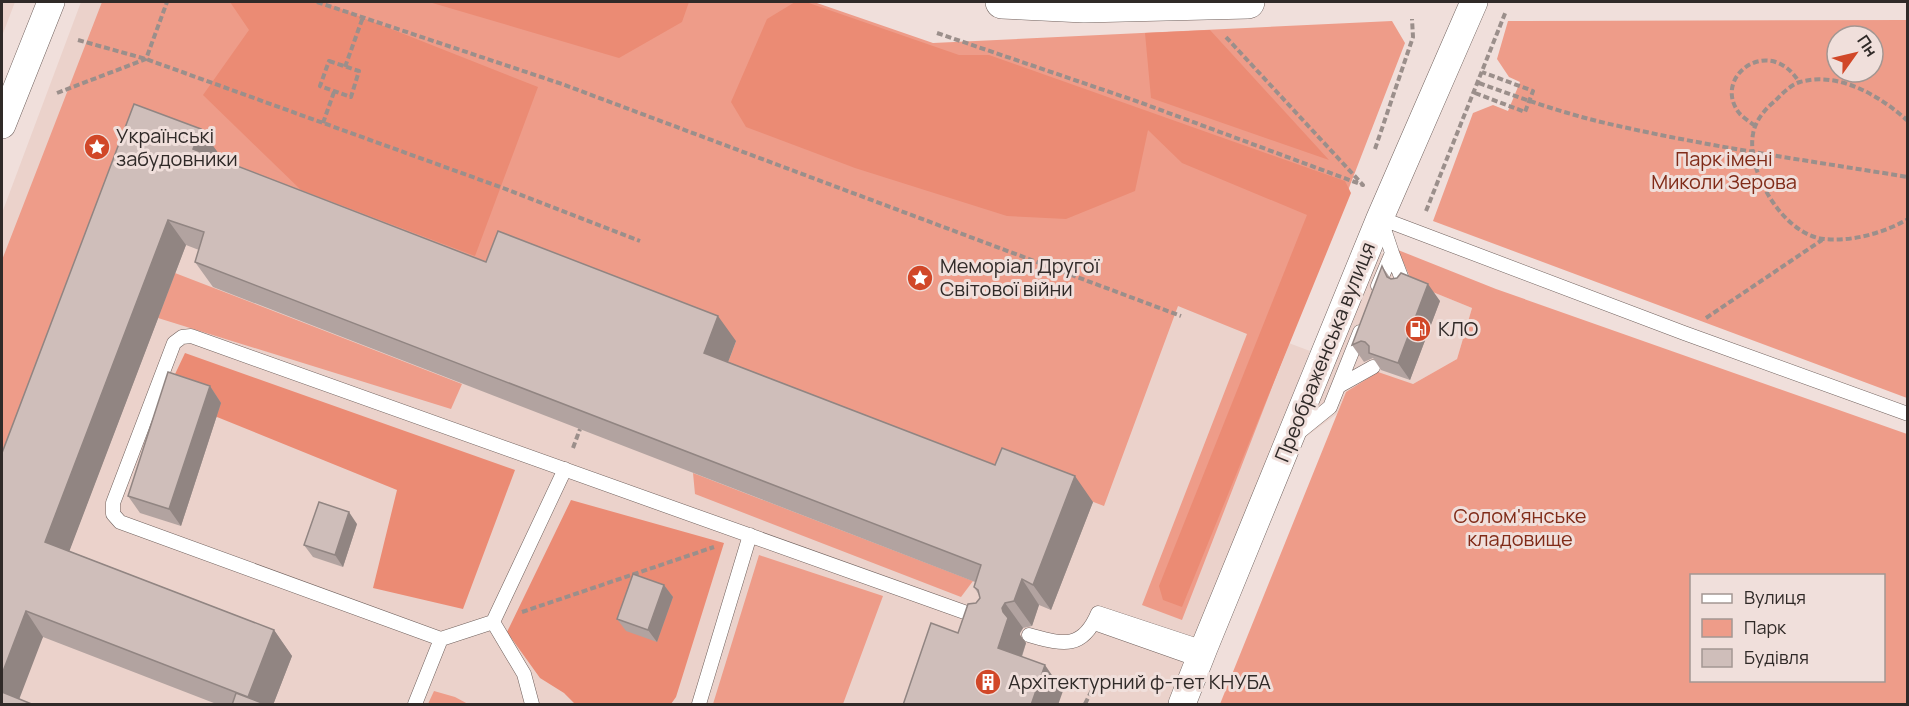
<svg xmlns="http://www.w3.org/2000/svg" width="1909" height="706" font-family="Manrope,sans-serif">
<rect width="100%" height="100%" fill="#f0dfdb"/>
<path fill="#ebd2cb" d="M 2,2 L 15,2 L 2,36 Z
M 81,2 L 382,2 L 1310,351 L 1172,704 L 2,704 L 2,213 Z
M 1398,250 L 1413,284 L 1472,308 L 1457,359 L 1413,384 L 1346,392 L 1337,414 L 1300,441 L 1373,256 Z"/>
<path fill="#ee9c89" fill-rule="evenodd" d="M 102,2 L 814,2 L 933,43 L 1392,21 L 1405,43 L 1182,620 L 1142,605 L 1247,334 L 1178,306 L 1104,506 L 1020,474 L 722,378 L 736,341 L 504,287 L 211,174 L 2,474 L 2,260 Z
M 1907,20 L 1907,398 L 1433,221 L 1473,113 L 1493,105 L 1508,111 L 1520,82 L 1509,77 L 1497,59 L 1508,21 ZM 1837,36 L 1873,36 L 1873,72 L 1837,72 Z
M 1398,250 L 1496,289 L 1907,434 L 1907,704 L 1220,704 L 1346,392 L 1378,372 L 1413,384 L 1457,359 L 1472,308 L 1413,284 ZM 1692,576 L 1884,576 L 1884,680 L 1692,680 Z
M 175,273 L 462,384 L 451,409 L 158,318 Z
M 693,473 L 973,581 L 961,597 L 695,494 Z
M 759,555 L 883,596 L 843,704 L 713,704 Z
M 434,691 L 455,697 L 468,704 L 428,704 Z"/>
<path fill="#eb8b74" d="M 230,2 L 323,2 L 538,87 L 475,256 L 301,190 L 203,95 L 249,30 Z
M 429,2 L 689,2 L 682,22 L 619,58 Z
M 795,2 L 806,2 L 959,55 L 989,55 L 1345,181 L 1351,193 L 1182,607 L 1163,600 L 1159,586 L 1307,215 L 1182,163 L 1148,130 L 1135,191 L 1066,219 L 1007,216 L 855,168 L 746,127 L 731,102 L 767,19 Z
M 1210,30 L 1329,160 L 1151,98 L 1145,33 Z
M 185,353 L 515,470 L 463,609 L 373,588 L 397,490 L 217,417 L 165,436 L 150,427 Z
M 571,500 L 724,543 L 676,697 L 671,704 L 575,704 L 564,693 L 540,678 L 507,632 Z"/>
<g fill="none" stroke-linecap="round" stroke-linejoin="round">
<g stroke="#70615d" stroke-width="15">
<path id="lane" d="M 1380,218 L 1684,333 L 1908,414
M 1392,253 L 1405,287
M 1378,286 L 1392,253 L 1381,220
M 1339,386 L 1373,367
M 1298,433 L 1330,407 L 1360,332
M 493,622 L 524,674 L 532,704
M 1094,623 L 1199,660
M 1029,635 C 1062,644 1082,651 1098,613 L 1204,648
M 441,639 L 120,522 L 113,514 L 113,503 L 174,343 L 182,337 L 191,336 L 981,618
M 415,704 L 441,639 L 493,622 L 565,469
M 699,704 L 750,535"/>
</g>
<g stroke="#70615d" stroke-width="28">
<path id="street" d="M 2,125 L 51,2
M 1182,704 L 1204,648 L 1380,218 L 1474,2"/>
</g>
<g stroke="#70615d" stroke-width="34">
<path id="primary" d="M 1002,2 L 1084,6 L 1248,2"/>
</g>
<path stroke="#9b8f8b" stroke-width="4" stroke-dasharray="6 3" stroke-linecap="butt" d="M 317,2 L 562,84 L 1181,316
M 937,33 L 1139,102 L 1363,185 L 1225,36
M 78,40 L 146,59 L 503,188 L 640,241
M 329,61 L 359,71 L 351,97 L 320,86 Z
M 345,67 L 363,17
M 1479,83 C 1523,99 1568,115 1614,125 C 1711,147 1810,161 1908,177
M 57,93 L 146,59 L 167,2
M 1475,93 L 1525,112 L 1533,91 L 1482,72
M 1908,121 C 1880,96 1839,71 1800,82 C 1790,85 1782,94 1775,101 C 1765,109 1755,121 1753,134 C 1746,172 1784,235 1824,239 C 1851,242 1884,233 1908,219
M 323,123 L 334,92
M 1755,126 C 1750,122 1744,118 1740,114 C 1710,78 1769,33 1799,82
M 1375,149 L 1413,37 L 1412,19
M 1426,211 L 1506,11
M 1706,318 L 1822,240
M 573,448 L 580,429
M 522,612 L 714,547
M 1085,704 L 1098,678"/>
<use href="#lane" stroke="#fff" stroke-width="14"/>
<use href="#street" stroke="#fff" stroke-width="27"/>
<use href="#primary" stroke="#fff" stroke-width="33"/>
</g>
<path fill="#b2a3a0" d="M 134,104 L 219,154 L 217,158 L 486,262 L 736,341 L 728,362 L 995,465 L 1093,502 L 1051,610 L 1039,605 L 1032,626 L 1023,628 L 1020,633 L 1020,635 L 1026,643 L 1022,657 L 1063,691 L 958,633 L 980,598 L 979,595 L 974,587 L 975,582 L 213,287 L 195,262 L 199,250 L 186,245 L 69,551 L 274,630 L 292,656 L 273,705 L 219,705 L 43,637 L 2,705 Z
M 1382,266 L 1391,279 L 1440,301 L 1410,380 L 1381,370 L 1373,358 L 1364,362 L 1352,345 Z
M 210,386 L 221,403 L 181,526 L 140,513 L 128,496 Z
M 357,524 L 343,567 L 313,557 L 304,545 Z
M 664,585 L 673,597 L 657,642 L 626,631 L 617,619 Z"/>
<path fill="#918582" d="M 201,129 L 219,154 L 211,174 L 193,149 Z
M 168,220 L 186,245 L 63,568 L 45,542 Z
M 1428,284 L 1440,301 L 1410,380 L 1398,363 Z
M 718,316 L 736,341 L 722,378 L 704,353 Z
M 210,386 L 221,403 L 181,526 L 169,509 Z
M 1075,476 L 1093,502 L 1051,610 L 1033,585 Z
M 349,512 L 357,524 L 343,567 L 335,555 Z
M 1022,579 L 1039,605 L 1032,626 L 1014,601 Z
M 664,585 L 673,597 L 657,642 L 648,630 Z
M 1005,603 L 1023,628 L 1020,633 L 1020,635 L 1026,643 L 1016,673 L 998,648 L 1003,612 L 1002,608 Z
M 26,611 L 43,637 L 17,705 L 2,698 L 2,674 Z
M 274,630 L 292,656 L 273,705 L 253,705 L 248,697 Z
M 1045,665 L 1063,691 L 1058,705 L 1031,705 Z"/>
<path fill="#cfbeba" stroke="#918582" stroke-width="1.5" d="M 134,104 L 201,129 L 193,149 L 486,262 L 498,231 L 718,316 L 704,353 L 995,465 L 1002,448 L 1075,476 L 1033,585 L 1022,579 L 1014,601 L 1005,603 L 1002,608 L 1003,612 L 1008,618 L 998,648 L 1045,665 L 1031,705 L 903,705 L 931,623 L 958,633 L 968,604 L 976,603 L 980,598 L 978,590 L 974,587 L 981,565 L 195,262 L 204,232 L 168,220 L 45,542 L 274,630 L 248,697 L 26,611 L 2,674 L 2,453 Z
M 1382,266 L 1387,277 L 1391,279 L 1397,278 L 1401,273 L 1428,284 L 1398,363 L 1369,353 L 1369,346 L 1365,342 L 1361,341 L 1352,345 Z
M 168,372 L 210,386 L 169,509 L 128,496 Z
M 319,502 L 349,512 L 335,555 L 304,545 Z
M 633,574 L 664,585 L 648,630 L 617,619 Z
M 2,692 L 34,705 L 2,705 Z
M 236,693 L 267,705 L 232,705 Z"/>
<defs>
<g id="sight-disc" transform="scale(1.35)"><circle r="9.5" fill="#d14728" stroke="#f0dfdb"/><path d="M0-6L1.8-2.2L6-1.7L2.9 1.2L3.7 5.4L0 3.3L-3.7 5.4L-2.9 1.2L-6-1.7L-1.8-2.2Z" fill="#fff"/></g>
<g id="fuel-disc" transform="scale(1.35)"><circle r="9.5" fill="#d14728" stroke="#f0dfdb"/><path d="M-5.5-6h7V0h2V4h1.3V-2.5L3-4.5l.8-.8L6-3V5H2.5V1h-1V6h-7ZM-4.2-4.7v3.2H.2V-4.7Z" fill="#fff"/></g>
<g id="building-disc" transform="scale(1.35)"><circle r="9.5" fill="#d14728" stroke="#f0dfdb"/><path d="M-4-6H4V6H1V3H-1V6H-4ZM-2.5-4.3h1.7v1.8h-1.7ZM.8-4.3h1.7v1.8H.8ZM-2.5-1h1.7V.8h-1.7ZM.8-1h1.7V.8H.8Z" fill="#fff"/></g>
</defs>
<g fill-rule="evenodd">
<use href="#sight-disc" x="97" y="147"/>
<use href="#sight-disc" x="920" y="278"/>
<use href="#fuel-disc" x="1418" y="329"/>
<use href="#building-disc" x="988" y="682"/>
</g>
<g text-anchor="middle" stroke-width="6" stroke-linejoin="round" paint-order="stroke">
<g font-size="20" fill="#302a28" stroke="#f0dfdb" text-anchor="start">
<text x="116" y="143">Українські<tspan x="116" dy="23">забудовники</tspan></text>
<text x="940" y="273">Меморіал Другої<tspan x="940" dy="23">Світової війни</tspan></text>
<text x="1438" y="336">КЛО</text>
<text x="1008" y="689">Архітектурний ф-тет КНУБА</text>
</g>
<g font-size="20" fill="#802b18" stroke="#f0dfdb">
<text x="1724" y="166">Парк імені<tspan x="1724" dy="23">Миколи Зерова</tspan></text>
<text x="1520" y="523">Солом'янське<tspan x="1520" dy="23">кладовище</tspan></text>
</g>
<g font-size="20" fill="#302a28" stroke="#f0dfdb">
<text transform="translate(1325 352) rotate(-68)" y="7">Преображенська вулиця</text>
</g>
</g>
<rect width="1909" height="706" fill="none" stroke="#302a28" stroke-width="6"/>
<rect x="1690" y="574" width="195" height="108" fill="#f0dfdb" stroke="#a39793" stroke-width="1.5"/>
<rect x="1702" y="594" width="30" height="9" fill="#ffffff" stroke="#a39793" stroke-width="1.5"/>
<text x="1744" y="604" font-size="18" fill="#302a28">Вулиця</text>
<rect x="1702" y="619" width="30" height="18" fill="#ee9c89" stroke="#a39793" stroke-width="1.5"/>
<text x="1744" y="634" font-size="18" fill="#302a28">Парк</text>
<rect x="1702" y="649" width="30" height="18" fill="#cfbeba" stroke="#a39793" stroke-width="1.5"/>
<text x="1744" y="664" font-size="18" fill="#302a28">Будівля</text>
<g transform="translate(1855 54) rotate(56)"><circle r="28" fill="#f0dfdb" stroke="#a39793" stroke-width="1.5"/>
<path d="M0-4.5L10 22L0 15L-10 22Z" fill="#d14728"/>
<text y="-9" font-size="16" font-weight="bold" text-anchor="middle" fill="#302a28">Пн</text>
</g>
</svg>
